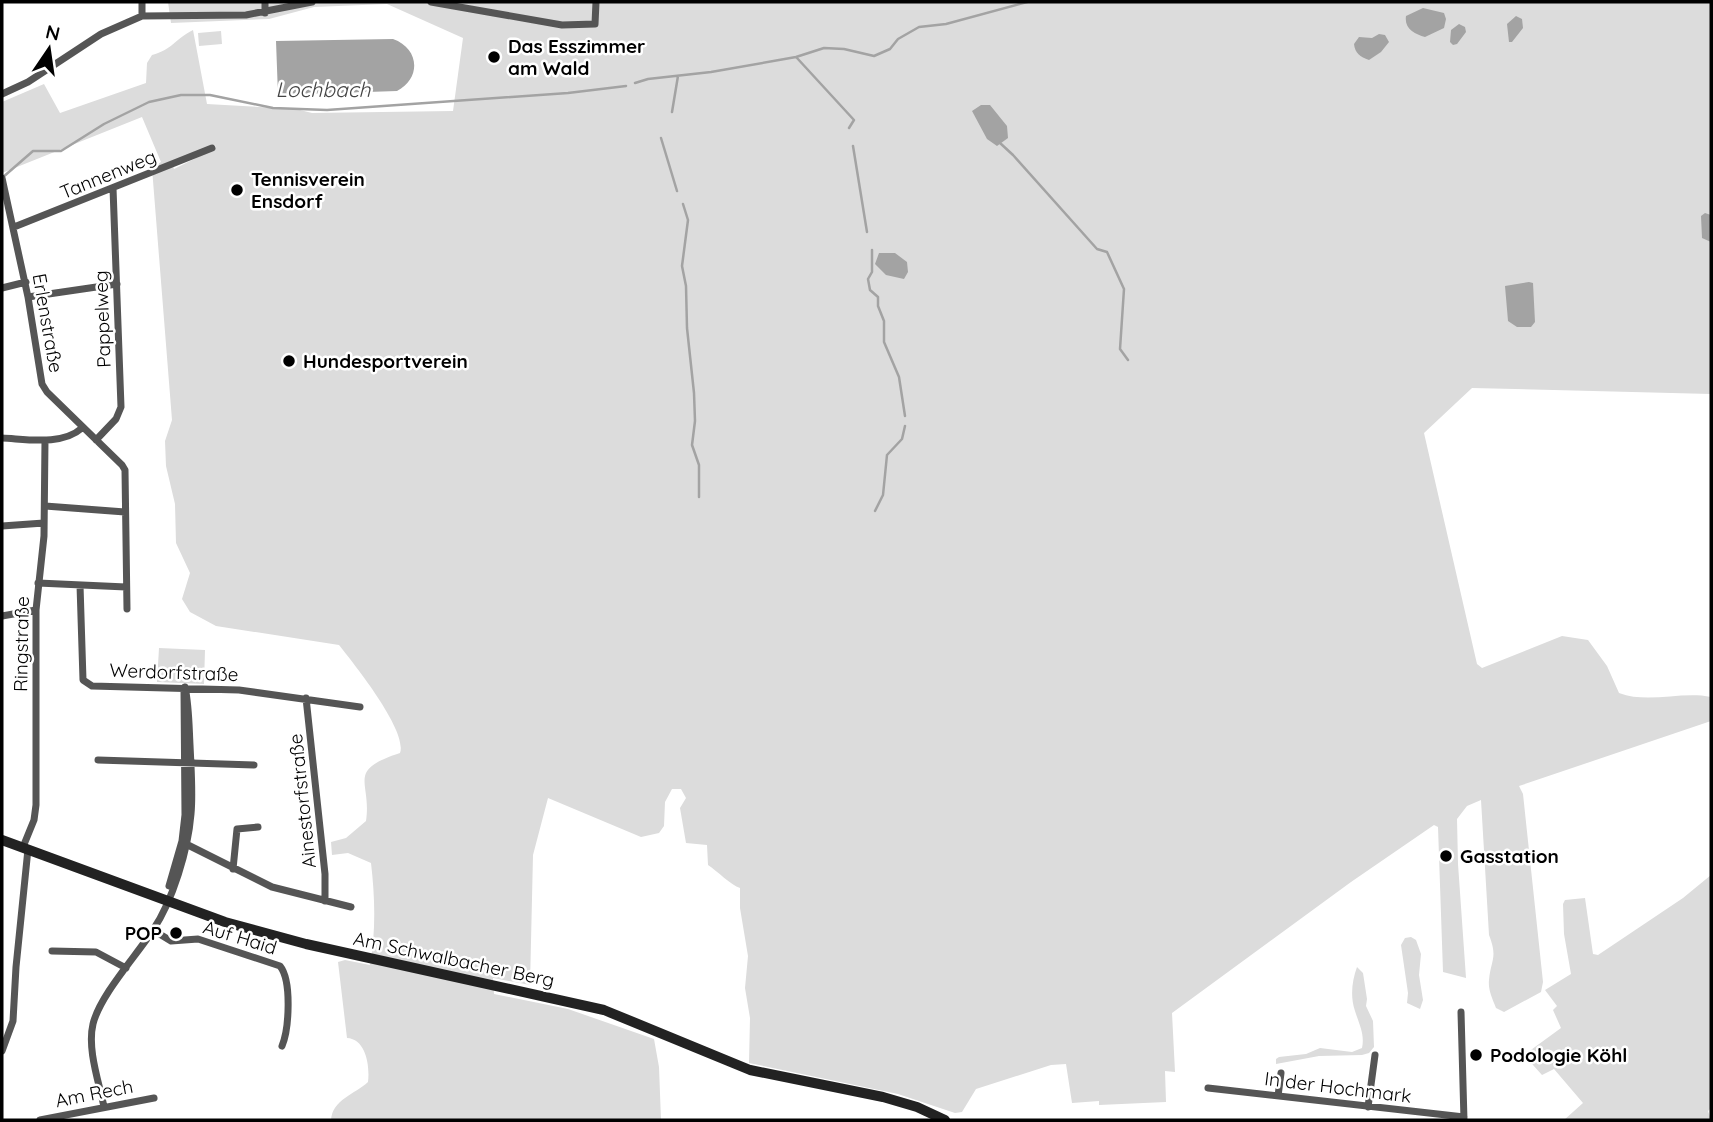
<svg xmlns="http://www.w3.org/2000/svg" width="1713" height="1122" font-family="Quicksand,sans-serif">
<rect width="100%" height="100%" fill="#fff"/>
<path fill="#dcdcdc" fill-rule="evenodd" d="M 168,2 L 1711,2 L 1711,394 L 1472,388 L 1424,433 L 1477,664 L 1482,668 L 1562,636 L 1588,640 L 1607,666 L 1619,693 C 1648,704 1681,691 1711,697 L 1711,721 L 1519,786 L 1523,794 L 1543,982 L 1541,992 L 1504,1012 L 1496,1008 C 1492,998 1488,990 1489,980 C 1491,959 1498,958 1489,935 L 1481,800 L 1467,806 L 1457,819 L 1458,864 L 1466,978 L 1443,972 L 1438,827 L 1434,825 L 1351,882 L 1172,1013 L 1175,1072 L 1165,1071 L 1166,1102 L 1099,1105 L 1099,1101 L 1072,1103 L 1066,1064 L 1051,1065 L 976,1089 L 962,1112 L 955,1113 L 898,1094 L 749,1063 L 750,1018 L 745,988 L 748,956 L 740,908 L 740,888 C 731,885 717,871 708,865 L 707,845 L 686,843 L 680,808 L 686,798 L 681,789 L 672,789 L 665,802 L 664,826 L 659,833 L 641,837 L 548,798 L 533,855 L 530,985 L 493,978 L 494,994 L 568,1009 L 654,1039 L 659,1067 L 661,1120 L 331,1120 C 332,1100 355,1094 368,1082 C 370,1066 366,1039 347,1038 L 338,962 L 345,960 L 370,965 C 376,931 375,897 371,863 L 348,853 L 332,855 L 331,842 L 346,838 L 366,821 C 372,781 345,771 400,753 C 408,731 354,664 339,645 L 216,626 L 190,612 L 182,599 L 190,573 L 176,543 L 175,504 L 166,466 L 165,441 L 172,420 L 152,168 L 161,162 L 142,117 L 2,173 L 2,102 L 44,84 L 60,113 L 146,83 L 147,63 L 152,55 C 172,50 175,39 193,30 L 207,104 L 296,109 L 312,113 L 453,111 L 463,38 L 387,4 L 314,7 L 269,19 L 171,23 ZM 215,145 L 216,148 L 174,169 L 172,163 Z
M 221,31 L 222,44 L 199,46 L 198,33 Z
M 159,648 L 205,650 L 204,684 L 157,682 Z
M 1711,875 L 1711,1108 L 1708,1111 L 1711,1120 L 1564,1120 L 1583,1103 L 1554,1069 L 1542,1075 L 1524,1055 L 1561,1028 L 1553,1010 L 1557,1006 L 1545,990 L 1571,974 L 1564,934 L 1563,904 L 1565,900 L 1585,898 L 1593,954 L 1598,955 L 1683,898 Z
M 1411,937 L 1416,940 L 1421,954 L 1419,975 L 1423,1000 L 1420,1009 L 1407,1003 L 1408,993 L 1401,945 L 1405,938 Z
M 1357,967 L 1363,973 L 1367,999 L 1366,1006 L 1373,1021 L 1374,1047 L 1369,1053 L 1362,1055 L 1319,1056 L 1276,1064 L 1276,1059 L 1279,1057 L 1306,1054 L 1320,1048 L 1352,1052 L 1362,1048 C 1365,1034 1359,1024 1355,1011 C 1350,996 1352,981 1357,967 Z"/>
<path fill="#a3a3a3" d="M 1423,8 L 1444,13 L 1446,19 L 1444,28 L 1425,37 C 1415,34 1404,29 1406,16 Z
M 1516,16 L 1522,19 L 1523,28 L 1512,42 L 1509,42 L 1507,24 Z
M 1459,24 L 1465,27 L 1466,32 L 1457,44 L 1453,45 L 1450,42 L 1451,30 Z
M 1379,34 L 1385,35 L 1389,42 L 1381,52 L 1369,60 C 1360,57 1355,53 1354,44 L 1359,37 L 1372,38 Z
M 393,39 C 419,48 422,78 397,91 L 278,95 L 276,41 Z
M 981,105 L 990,105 L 1007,126 L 1008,138 L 997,146 L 987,139 L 972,111 Z
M 1705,213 L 1711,215 L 1711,242 L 1702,238 L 1701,216 Z
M 879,253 L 895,253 L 907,262 L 908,272 L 904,279 L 886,275 L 875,264 Z
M 1529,282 L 1533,283 L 1535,322 L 1531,327 L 1517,327 L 1508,321 L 1505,286 Z"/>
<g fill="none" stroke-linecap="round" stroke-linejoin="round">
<path stroke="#a3a3a3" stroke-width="2.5" d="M 797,58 L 854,120 L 849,128
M 635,83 L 648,79 L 711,72 L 796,57 L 824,48 L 844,49 L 874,56 L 890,49 L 898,39 L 919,27 L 946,24 L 1027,2
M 672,112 L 678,76
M 661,138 L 677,191
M 1000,143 L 1013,155 L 1097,249 L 1107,252 L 1124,289 L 1120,349 L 1128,360
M 853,146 L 867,232
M 2,178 L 33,151 L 61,151 L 104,124 L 149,102 L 181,95 L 210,95 L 273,108 L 327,110 L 568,93 L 626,86
M 683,204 L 688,220 L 682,266 L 686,286 L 687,328 L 694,393 L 695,421 L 692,445 L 699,465 L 699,497
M 872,250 L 872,272 L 868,279 L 870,290 L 878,297 L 878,306 L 884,321 L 884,342 L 899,377 L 905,416
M 875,511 L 883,495 L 887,455 L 902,439 L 905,426"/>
<path stroke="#555" stroke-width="7" d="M 431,2 L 562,25 L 595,24 L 596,2
M 265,13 L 265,2
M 142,16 L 142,2
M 2,94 L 28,82 L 101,34 L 142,16 L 246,15 L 312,2
M 2,178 L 28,297 L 42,384 L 47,392 L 122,465 L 125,470 L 127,609
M 14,227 L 212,148
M 2,288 L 26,282
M 28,297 L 117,284
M 2,438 C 26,439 62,446 82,428
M 96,440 L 116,419 L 121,407 L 113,188
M 45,506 L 125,512
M 2,526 L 44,523
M 38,583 L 126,587
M 80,585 L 83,680 L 92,686 L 239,690 L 360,707
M 2,616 L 36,610
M 306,698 L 325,874 L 325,901
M 98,760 L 254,765
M 182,842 L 272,887 L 351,907
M 23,847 L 34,820 L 36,805 L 36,610 L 44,536 L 45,440
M 233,869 L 237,829 L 258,827
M 169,886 L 182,841 L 185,815 L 184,690
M 153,930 L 171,941 L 198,939 L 280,966 C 292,981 289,1029 282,1046
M 52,951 L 96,952 L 126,968
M 1461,1012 L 1464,1120
M 2,1051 L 13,1021 L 16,967 L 28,849
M 1208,1088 L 1464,1117
M 1278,1096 L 1281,1073
M 104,1107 C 99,1082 87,1049 93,1024 C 100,995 137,955 153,930 C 173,900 188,850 191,814 C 193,792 191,768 190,745 C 189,726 189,706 185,687
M 1368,1107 L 1375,1055
M 40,1120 L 154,1098"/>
<path stroke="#222" stroke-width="10" d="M 2,840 L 225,922 L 306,944 L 604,1010 L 750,1070 L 883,1097 L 917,1107 L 945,1120"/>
</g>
<g fill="#000" stroke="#fff" stroke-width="2.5">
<circle cx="494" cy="57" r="7"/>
<circle cx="237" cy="190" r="7"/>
<circle cx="289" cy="361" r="7"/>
<circle cx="1446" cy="856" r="7"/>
<circle cx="176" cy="933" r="7"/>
<circle cx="1476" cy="1055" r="7"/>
</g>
<g text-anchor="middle" stroke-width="5" stroke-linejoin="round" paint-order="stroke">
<g font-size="19" font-weight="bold" fill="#000" stroke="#fff" text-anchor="start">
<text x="508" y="53">Das Esszimmer<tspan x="508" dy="22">am Wald</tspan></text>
<text x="251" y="186">Tennisverein<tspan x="251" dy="22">Ensdorf</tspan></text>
<text x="303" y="368">Hundesportverein</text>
<text x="1460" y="863">Gasstation</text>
<text x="162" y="940" text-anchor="end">POP</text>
<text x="1490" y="1062">Podologie Köhl</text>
</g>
<g font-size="19" fill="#000" stroke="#fff">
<text transform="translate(108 174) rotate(-22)" y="7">Tannenweg</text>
<text transform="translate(102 319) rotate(-92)" y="7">Pappelweg</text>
<text transform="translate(48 323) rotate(80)" y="7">Erlenstraße</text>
<text transform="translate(21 644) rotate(-89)" y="7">Ringstraße</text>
<text transform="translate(174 672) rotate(2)" y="7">Werdorfstraße</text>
<text transform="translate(302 801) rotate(-96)" y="7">Ainestorfstraße</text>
<text transform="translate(240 937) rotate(17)" y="7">Auf Haid</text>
<text transform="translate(454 959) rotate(12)" y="7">Am Schwalbacher Berg</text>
<text transform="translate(1338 1087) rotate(7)" y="7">In der Hochmark</text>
<text transform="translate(94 1093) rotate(-11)" y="7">Am Rech</text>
</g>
<g font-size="21" font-style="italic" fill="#444" stroke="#fff">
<text x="323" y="97">Lochbach</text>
</g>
</g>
<rect width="1713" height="1122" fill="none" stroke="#000000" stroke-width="7"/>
<g transform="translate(49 49) rotate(13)" stroke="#ffffff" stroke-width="5" paint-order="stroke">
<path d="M0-5L12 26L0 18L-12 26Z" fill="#000000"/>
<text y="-10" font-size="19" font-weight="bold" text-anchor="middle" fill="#000000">N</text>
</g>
</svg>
